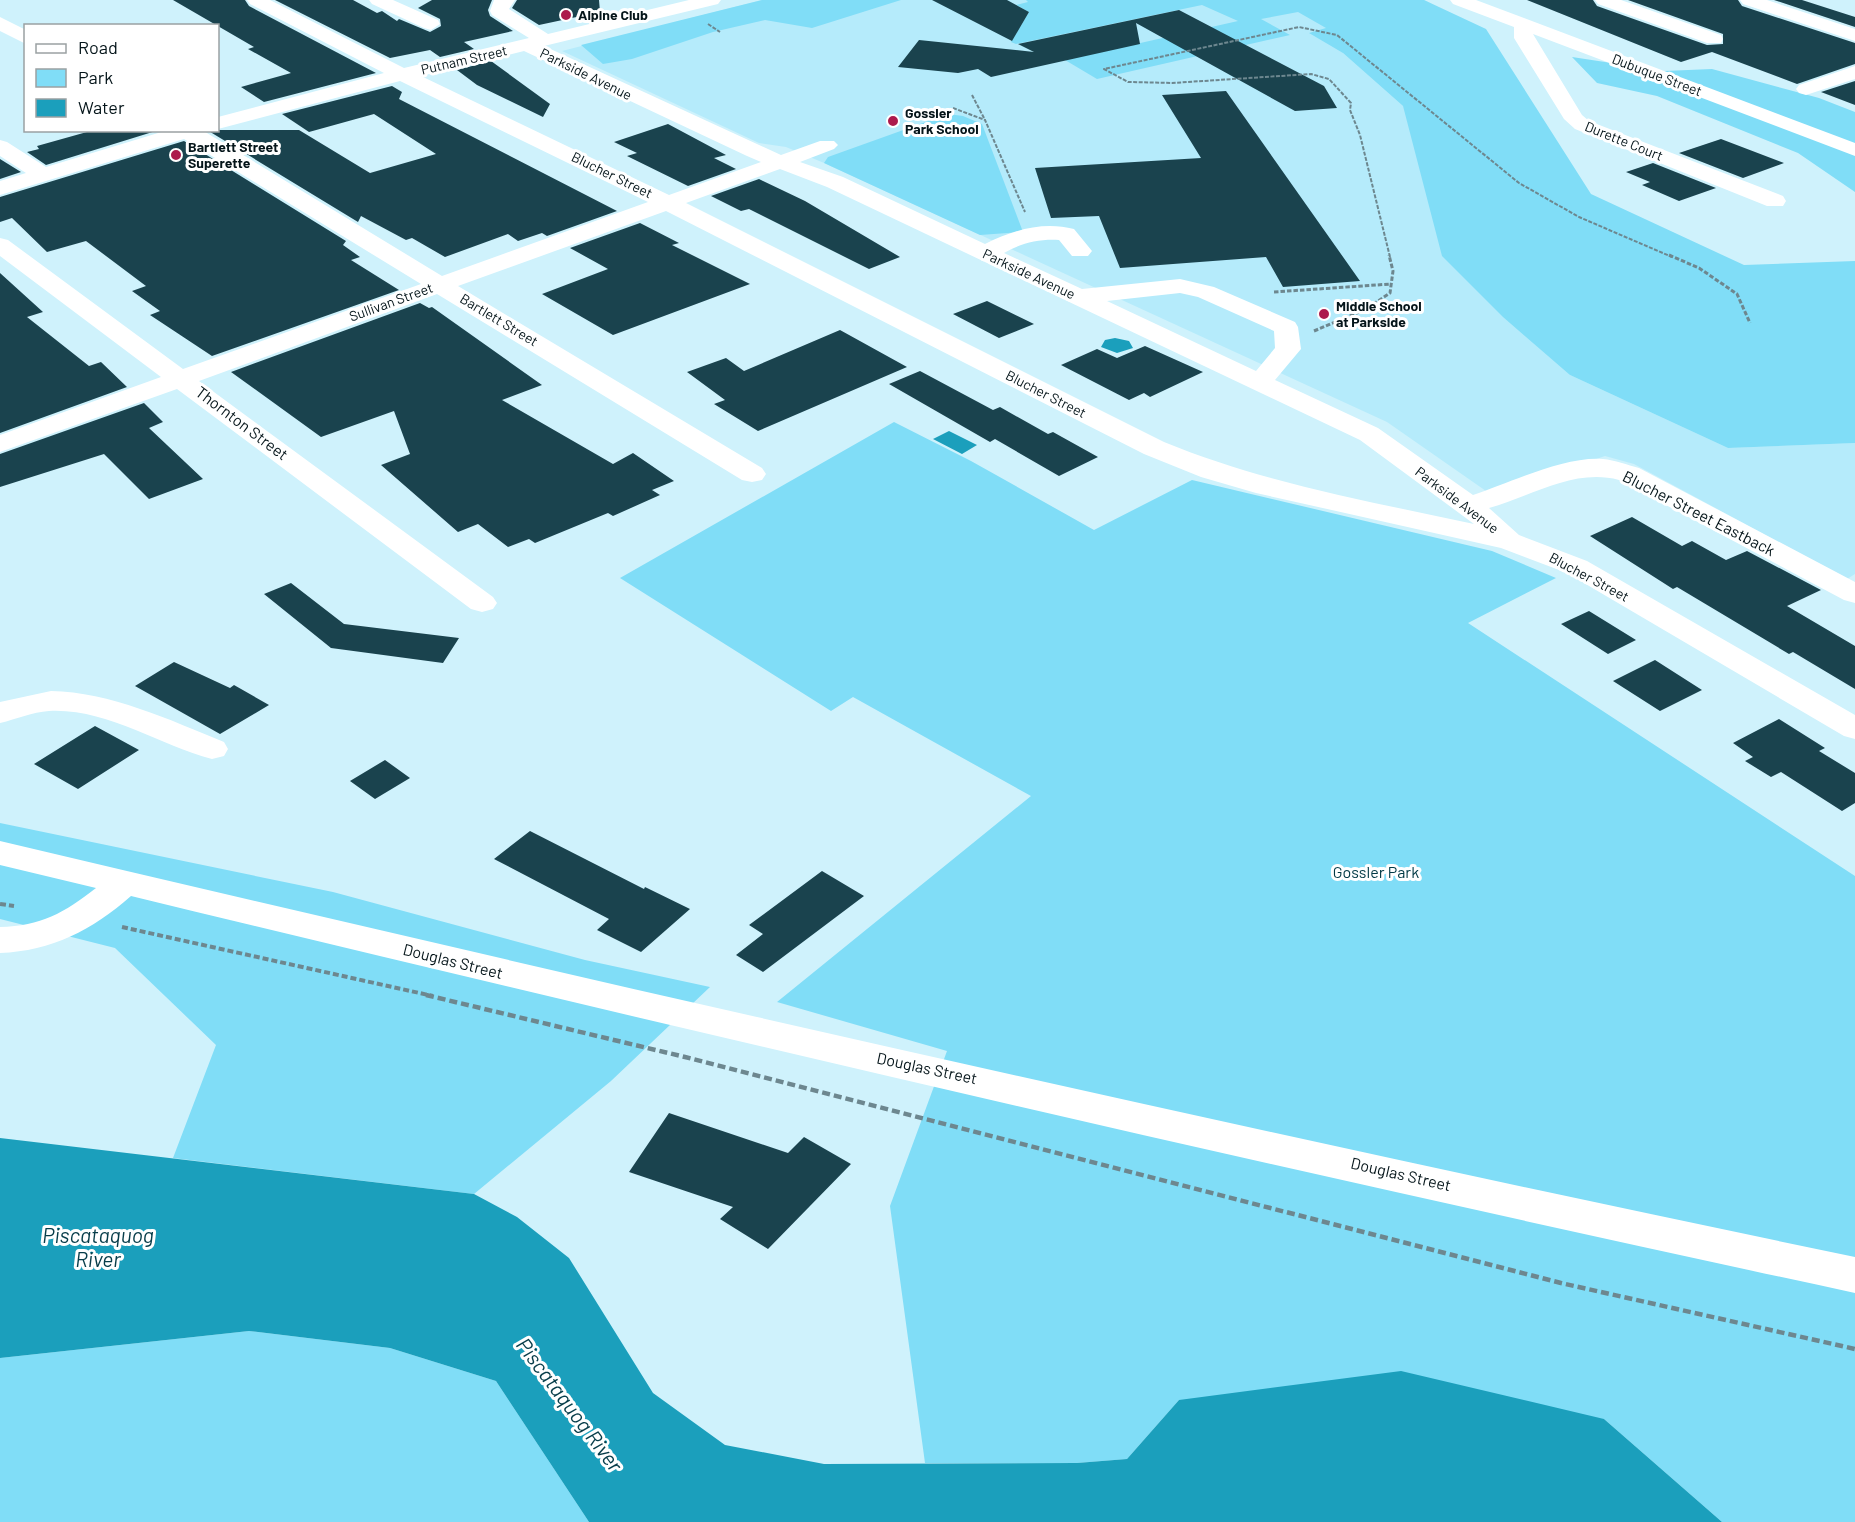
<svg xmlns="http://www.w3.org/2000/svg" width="1855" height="1522" font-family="Barlow,sans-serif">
<rect width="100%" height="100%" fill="#cff2fc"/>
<path fill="#b5ebfb" d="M 762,0 L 1424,0 L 1430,3 L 1343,53 L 1403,106 L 1570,375 L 1728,448 L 1855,443 L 1855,574 L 1847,579 L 1634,464 L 1605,456 L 1501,492 L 1486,491 L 1387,422 L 824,163 L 786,147 L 759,143 L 562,51 Z"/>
<path fill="#80ddf7" d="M 762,0 L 901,0 L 812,28 L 765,20 L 713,32 L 632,59 L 603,64 L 581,45 Z
M 1026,0 L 1424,0 L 1486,29 L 1591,194 L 1744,265 L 1855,261 L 1855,443 L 1728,448 L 1570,375 L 1503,317 L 1442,256 L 1403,106 L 1343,53 L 1309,33 L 1326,28 L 1298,12 L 1261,19 L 1290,35 L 1097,79 L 1065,60 L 1238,21 L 1202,5 L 1016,44 L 1011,42 L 1029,12 L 1016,5 L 1028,2 Z
M 1572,57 L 1664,71 L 1712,69 L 1819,98 L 1855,112 L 1855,192 L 1798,153 L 1657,96 L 1597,83 Z
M 948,114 L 963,116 L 982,124 L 1023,232 L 980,235 L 824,163 L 828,157 Z
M 894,422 L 971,461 L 1094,530 L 1192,480 L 1492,551 L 1556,578 L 1468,623 L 1855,876 L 1855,1522 L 1722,1522 L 1604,1419 L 1179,1400 L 1127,1459 L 1077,1463 L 925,1463 L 890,1206 L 947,1051 L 777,1002 L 1031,796 L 853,697 L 831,711 L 620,578 Z
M 0,823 L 333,892 L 585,960 L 710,987 L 611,1081 L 474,1194 L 173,1158 L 216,1045 L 115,948 L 0,919 Z
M 249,1331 L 390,1348 L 496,1381 L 589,1522 L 0,1522 L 0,1358 Z"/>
<path fill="#1b9fbc" d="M 1115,338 L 1129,341 L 1133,348 L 1117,353 L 1101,347 L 1105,340 Z
M 949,431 L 977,445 L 962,454 L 933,439 Z
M 0,1138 L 474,1194 L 517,1217 L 569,1258 L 653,1393 L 725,1445 L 824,1464 L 1077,1463 L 1127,1459 L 1179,1400 L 1401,1371 L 1604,1419 L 1722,1522 L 589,1522 L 496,1381 L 390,1348 L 249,1331 L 0,1358 Z"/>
<path fill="#1a434e" d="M 173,0 L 245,0 L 249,6 L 376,73 L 264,102 L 241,87 L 291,73 L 248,49 L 254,47 Z
M 275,0 L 353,0 L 377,13 L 382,11 L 397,21 L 399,19 L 430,32 L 441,26 L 440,19 L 418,8 L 432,0 L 492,0 L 488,10 L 490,16 L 513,31 L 464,42 L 474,49 L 440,57 L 430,50 L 390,58 Z
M 517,0 L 599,0 L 600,12 L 539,25 L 512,8 Z
M 932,0 L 1007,0 L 1029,12 L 1012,41 Z
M 1527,0 L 1593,0 L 1597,6 L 1707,45 L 1723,44 L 1723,34 L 1628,0 L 1738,0 L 1742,6 L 1855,43 L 1855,64 L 1797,84 L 1712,52 L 1681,62 Z
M 1774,0 L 1802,0 L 1855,17 L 1855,27 Z
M 1179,10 L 1324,86 L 1337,108 L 1295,111 L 1136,23 L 1140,44 L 991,77 L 978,69 L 958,73 L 898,67 L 919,40 L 1034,52 L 1018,44 Z
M 491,61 L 550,104 L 543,117 L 477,85 L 457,70 Z
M 1855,81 L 1855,105 L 1821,92 Z
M 392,86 L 402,92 L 399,99 L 617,211 L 547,236 L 542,233 L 518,241 L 508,234 L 445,257 L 412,238 L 406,240 L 361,216 L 358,222 L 207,130 L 299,130 L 370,173 L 436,154 L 374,114 L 309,132 L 282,114 Z
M 1226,91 L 1360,281 L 1283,287 L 1266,257 L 1120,268 L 1099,216 L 1051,218 L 1035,168 L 1201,158 L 1162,95 Z
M 668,124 L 726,155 L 714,158 L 736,169 L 688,186 L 627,156 L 637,153 L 614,142 Z
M 94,130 L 159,130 L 46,165 L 27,152 L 39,149 L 37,146 Z
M 1721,139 L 1784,163 L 1743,178 L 1679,153 Z
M 184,141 L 346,241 L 343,245 L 360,257 L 351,260 L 399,290 L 212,356 L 150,315 L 160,311 L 132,291 L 146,286 L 86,241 L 47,252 L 12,218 L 0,222 L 0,197 Z
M 0,159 L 21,172 L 0,179 Z
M 1653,163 L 1716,188 L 1679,201 L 1642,185 L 1650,182 L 1626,172 Z
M 759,179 L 805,201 L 900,257 L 869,269 L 749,209 L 741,211 L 711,196 Z
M 640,223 L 679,243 L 672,245 L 750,284 L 613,335 L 542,294 L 608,269 L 570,248 Z
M 0,273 L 43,312 L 27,317 L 89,366 L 101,362 L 127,387 L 0,433 Z
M 987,301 L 1034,324 L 999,338 L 953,314 Z
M 420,303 L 429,308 L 432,307 L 542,385 L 502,400 L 613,464 L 633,453 L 674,481 L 652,490 L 660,495 L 613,516 L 608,513 L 535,543 L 529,539 L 508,547 L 478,524 L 458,532 L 381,465 L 410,454 L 394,411 L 321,437 L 231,372 Z
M 840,330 L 907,367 L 758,431 L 714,404 L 725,400 L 687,372 L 726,358 L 744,371 Z
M 1145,346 L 1203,372 L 1150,397 L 1144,393 L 1129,400 L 1061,365 L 1097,349 L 1117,358 Z
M 920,371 L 993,410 L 1000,407 L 1048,434 L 1053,432 L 1098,457 L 1059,476 L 995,439 L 990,442 L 889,384 Z
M 144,403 L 163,422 L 149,428 L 203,479 L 149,499 L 104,454 L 0,487 L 0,454 Z
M 1632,517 L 1682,546 L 1692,541 L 1726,560 L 1747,551 L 1821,590 L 1787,606 L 1855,646 L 1855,689 L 1793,652 L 1789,654 L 1677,587 L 1673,589 L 1590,536 Z
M 291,583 L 344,624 L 459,638 L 443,663 L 331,648 L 264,594 Z
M 1589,611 L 1636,640 L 1608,654 L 1561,624 Z
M 1655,660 L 1702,690 L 1660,711 L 1613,681 Z
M 174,662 L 230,688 L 234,685 L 269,705 L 220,734 L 135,686 Z
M 1779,719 L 1825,748 L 1819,751 L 1855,773 L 1855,803 L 1842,811 L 1781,772 L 1771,777 L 1745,761 L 1753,757 L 1733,743 Z
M 95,726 L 139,750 L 78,789 L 34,764 Z
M 385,760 L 410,778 L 375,799 L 350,781 Z
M 530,831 L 644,889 L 645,887 L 690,909 L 641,952 L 597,930 L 609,919 L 494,859 Z
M 822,871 L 864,896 L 763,972 L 736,955 L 763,934 L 749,925 Z
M 669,1113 L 788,1153 L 804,1137 L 851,1164 L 768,1249 L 720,1219 L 733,1207 L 629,1172 Z"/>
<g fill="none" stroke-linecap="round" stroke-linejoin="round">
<path stroke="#6d878f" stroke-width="2" stroke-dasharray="4 1.5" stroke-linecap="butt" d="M 708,24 L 720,32
M 972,95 L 985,120
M 953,108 L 985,120 L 1025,212
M 1390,257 L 1360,135 L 1350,110 L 1351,103 L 1329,79 L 1311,74 L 1172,83 L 1128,82 L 1104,69 L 1299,27 L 1337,35 L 1519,183 L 1579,217 L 1672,257"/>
<path stroke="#6d878f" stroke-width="3" stroke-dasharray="4.5 2" stroke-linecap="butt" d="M 1669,255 L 1699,268 L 1737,294 L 1750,323
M 1274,292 L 1391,284
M 1314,331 L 1366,309 L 1390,293 L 1393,271 L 1389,255"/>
<path stroke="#6d878f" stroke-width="4" stroke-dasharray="6 3" stroke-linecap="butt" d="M 0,904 L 14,906
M 122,927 L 433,996"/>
<path stroke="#6d878f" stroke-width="4.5" stroke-dasharray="8 4" stroke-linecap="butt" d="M 426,995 L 685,1057 L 1561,1283 L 1855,1349"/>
<path fill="#fff" fill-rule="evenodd" d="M 247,0 L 270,0 L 404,68 L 529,38 L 492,15 L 490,11 L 494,0 L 515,0 L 509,9 L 548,34 L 689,0 L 721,0 L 718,4 L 544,46 L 781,155 L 820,141 L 834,141 L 838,145 L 834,149 L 800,162 L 843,177 L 985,244 C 1013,230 1043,221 1074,229 L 1092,251 L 1088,256 L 1072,256 L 1059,240 C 1038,239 1022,243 1004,253 L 1082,289 L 1180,279 L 1214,287 L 1295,322 L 1298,327 L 1301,349 L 1275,380 L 1378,428 L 1473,495 C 1510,483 1564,456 1603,459 C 1615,460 1627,465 1639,468 L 1855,582 L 1855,603 L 1844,600 L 1619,480 C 1574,468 1532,496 1489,508 L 1519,535 L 1587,561 L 1855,715 L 1855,739 L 1844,736 L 1567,573 L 1501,548 L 1256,493 L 1201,477 L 1144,454 L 666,211 L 458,286 L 762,468 L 766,474 L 762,480 L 752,482 L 742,480 L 437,294 L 199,381 L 493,597 L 497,603 L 493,609 L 482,612 L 471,609 L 177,389 L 0,452 L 0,435 L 161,377 L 0,256 L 0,238 L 8,240 L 183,369 L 421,284 L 184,139 L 0,195 L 0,181 L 26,173 L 0,156 L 0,140 L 7,142 L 46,167 L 168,130 L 202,130 L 442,276 L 648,202 L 400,81 L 218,129 L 218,117 L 384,73 L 250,4 ZM 524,51 L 747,156 L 761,162 L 669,195 L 421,76 ZM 780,169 L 827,187 L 1360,440 L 1474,524 C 1368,501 1264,483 1164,442 L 686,203 ZM 1180,293 L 1198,297 L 1274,331 L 1275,348 L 1256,371 L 1107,301 Z
M 369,0 L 393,0 L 438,20 L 440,24 L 431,30 L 424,28 L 372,4 Z
M 1450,0 L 1476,0 L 1855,143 L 1855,156 L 1533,34 L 1582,115 L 1589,121 L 1783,196 L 1786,201 L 1783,206 L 1767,206 L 1575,129 L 1564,119 L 1514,38 L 1514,27 L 1453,4 Z
M 1595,0 L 1621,0 L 1721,35 L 1723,39 L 1721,43 L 1707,43 L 1598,4 Z
M 1740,0 L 1767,0 L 1855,29 L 1855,41 L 1743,4 Z
M 0,17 L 26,30 L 26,44 L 0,31 Z
M 1855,66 L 1855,79 L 1806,95 L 1799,93 L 1796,89 L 1799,85 Z
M 51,691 C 110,692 170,720 224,742 L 228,749 L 224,756 L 212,759 C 158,745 107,708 49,711 C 32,712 17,719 0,723 L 0,702 Z
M 0,841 C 617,987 1235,1128 1855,1257 L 1855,1293 C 1279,1169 704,1035 131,896 C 92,930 52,951 0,953 L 0,927 C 41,926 64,913 96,888 L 0,865 Z"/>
</g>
<g fill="#ac1a4c" stroke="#fff" stroke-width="2">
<circle cx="566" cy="15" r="6"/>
<circle cx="893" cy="121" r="6"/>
<circle cx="176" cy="155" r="6"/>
<circle cx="1324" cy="314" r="6"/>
</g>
<g text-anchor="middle" stroke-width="6" stroke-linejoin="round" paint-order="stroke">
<g font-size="14" font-weight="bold" fill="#05151a" stroke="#fff" text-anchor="start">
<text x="578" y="20">Alpine Club</text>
<text x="905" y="118">Gossler<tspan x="905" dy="16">Park School</tspan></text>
<text x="188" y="152">Bartlett Street<tspan x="188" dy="16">Superette</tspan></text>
<text x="1336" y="311">Middle School<tspan x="1336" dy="16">at Parkside</tspan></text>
</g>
<g font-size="14" fill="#05151a" stroke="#fff">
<text transform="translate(464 60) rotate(-13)" y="5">Putnam Street</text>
<text transform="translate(586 74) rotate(26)" y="5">Parkside Avenue</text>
<text transform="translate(1657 75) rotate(21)" y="5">Dubuque Street</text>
<text transform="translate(1624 141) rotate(22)" y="5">Durette Court</text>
<text transform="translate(612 175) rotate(26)" y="5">Blucher Street</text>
<text transform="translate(1029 274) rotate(25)" y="5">Parkside Avenue</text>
<text transform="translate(391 302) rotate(-20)" y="5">Sullivan Street</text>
<text transform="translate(499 320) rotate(31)" y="5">Bartlett Street</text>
<text transform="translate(1046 394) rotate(27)" y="5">Blucher Street</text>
<text transform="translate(1457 500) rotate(37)" y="5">Parkside Avenue</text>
<text transform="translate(1589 577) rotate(28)" y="5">Blucher Street</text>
</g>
<g font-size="16" fill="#05151a" stroke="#fff">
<text transform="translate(242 423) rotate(37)" y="6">Thornton Street</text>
<text transform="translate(1699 513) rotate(27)" y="6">Blucher Street Eastback</text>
<text transform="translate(453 961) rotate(14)" y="6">Douglas Street</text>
<text transform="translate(927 1068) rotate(12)" y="6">Douglas Street</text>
<text transform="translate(1401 1174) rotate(13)" y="6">Douglas Street</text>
</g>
<g font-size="16" fill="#013945" stroke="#fff">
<text x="1376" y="878">Gossler Park</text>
</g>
<g font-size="21" font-style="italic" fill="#073d4a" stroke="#fff">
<text x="98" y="1243">Piscataquog<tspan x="98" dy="24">River</tspan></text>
<text transform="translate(569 1405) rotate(53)" y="7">Piscataquog River</text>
</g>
</g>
<rect x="24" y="24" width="195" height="108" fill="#ffffff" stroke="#9ba1a3" stroke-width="1.5"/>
<rect x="36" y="44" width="30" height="9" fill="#ffffff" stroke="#9ba1a3" stroke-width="1.5"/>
<text x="78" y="54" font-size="18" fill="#05151a">Road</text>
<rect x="36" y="69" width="30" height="18" fill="#80ddf7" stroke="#9ba1a3" stroke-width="1.5"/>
<text x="78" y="84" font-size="18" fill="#05151a">Park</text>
<rect x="36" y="99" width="30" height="18" fill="#1b9fbc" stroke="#9ba1a3" stroke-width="1.5"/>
<text x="78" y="114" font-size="18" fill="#05151a">Water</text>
</svg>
